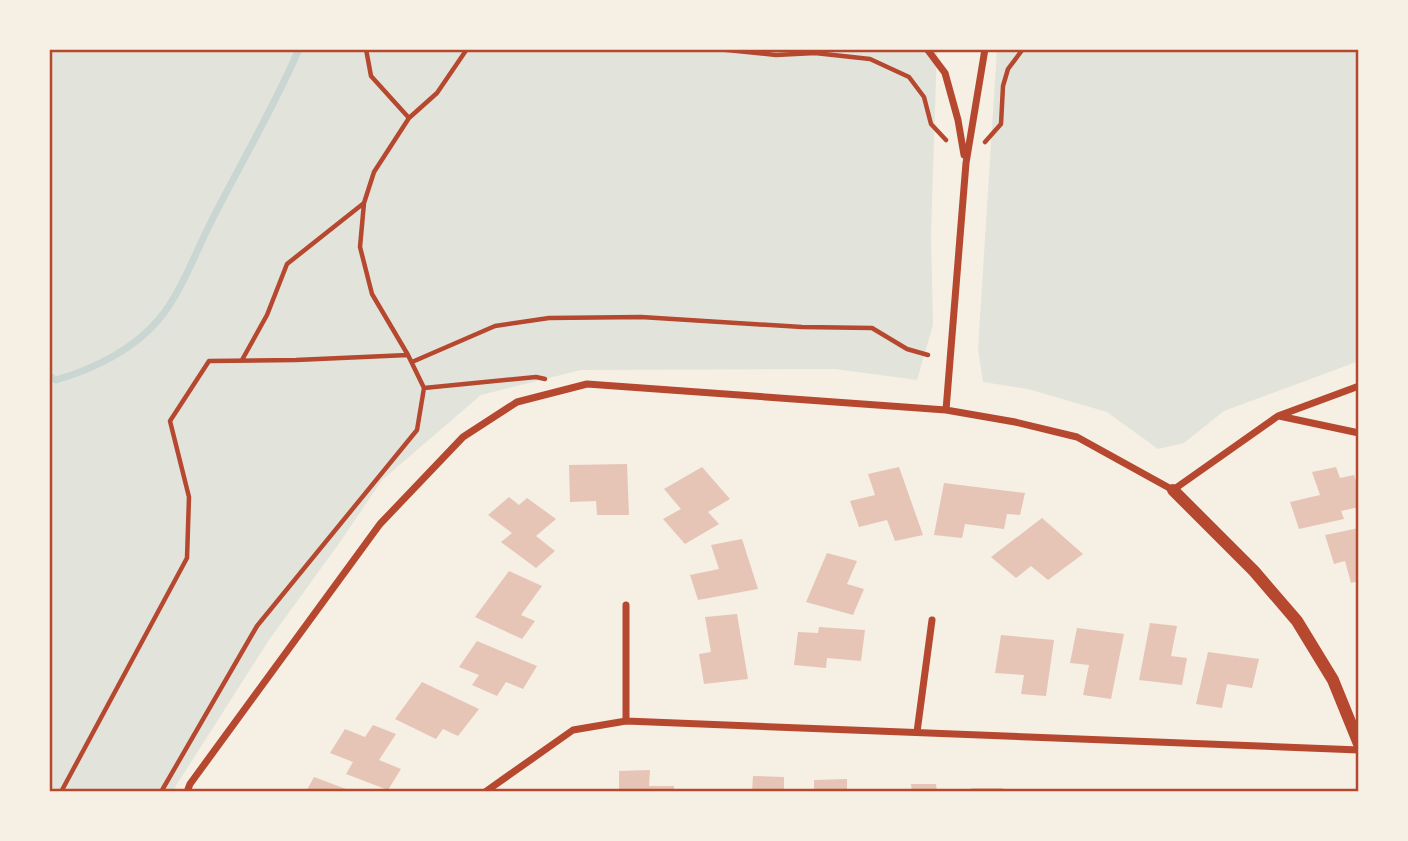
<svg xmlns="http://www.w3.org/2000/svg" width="1408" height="841" font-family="'PT Sans',sans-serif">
<rect width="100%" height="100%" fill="#f6efe4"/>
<path fill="#e2e4dc" d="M 49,49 L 937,49 L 931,234 L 933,325 L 917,380 L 835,369 L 581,370 L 481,395 L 382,480 L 338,545 L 269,640 L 172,792 L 49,792 Z
M 997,49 L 1359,49 L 1359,361 L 1224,411 L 1184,443 L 1158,449 L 1107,412 L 1028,389 L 983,382 L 978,349 Z"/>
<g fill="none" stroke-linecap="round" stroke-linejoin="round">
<path stroke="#c9d6d2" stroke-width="7" d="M 49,376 L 56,380 C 94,369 135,349 160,318 C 182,291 196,251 212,220 C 241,163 274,107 299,49"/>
</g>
<path fill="#e6c5b7" d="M 627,464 L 629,515 L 597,515 L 596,501 L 570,502 L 569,465 Z
M 702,467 L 730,499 L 708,512 L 719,524 L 685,544 L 663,519 L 681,509 L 664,489 Z
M 899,467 L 923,535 L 895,541 L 887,520 L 859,527 L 850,501 L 875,495 L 868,474 Z
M 1336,467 L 1340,478 L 1354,475 L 1359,491 L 1359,507 L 1341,511 L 1344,519 L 1299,529 L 1290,502 L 1320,495 L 1312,472 Z
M 944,483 L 1025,493 L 1020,515 L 1007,514 L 1004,529 L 965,524 L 962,538 L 934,535 Z
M 509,497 L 519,505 L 527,498 L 556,519 L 536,536 L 555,551 L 536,568 L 501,542 L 512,533 L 488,515 Z
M 1042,518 L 1083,554 L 1048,580 L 1031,566 L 1016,578 L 991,557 Z
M 1359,528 L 1359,581 L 1351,583 L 1345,561 L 1334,564 L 1325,535 Z
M 742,539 L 758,589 L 698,600 L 690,575 L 719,569 L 711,545 Z
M 827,553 L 857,561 L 847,584 L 864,589 L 853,615 L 806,602 Z
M 509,571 L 542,586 L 521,615 L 535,621 L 522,639 L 475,617 Z
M 737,614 L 748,679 L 704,684 L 699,654 L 711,652 L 705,617 Z
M 1150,623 L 1177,626 L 1171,656 L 1187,658 L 1182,685 L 1139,680 Z
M 819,627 L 865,630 L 861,661 L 827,658 L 826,668 L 794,665 L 798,632 L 818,633 Z
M 1077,628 L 1124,634 L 1111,699 L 1083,695 L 1089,665 L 1070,663 Z
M 1001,635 L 1054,640 L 1046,696 L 1021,694 L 1024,675 L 995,673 Z
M 477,641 L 537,666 L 523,689 L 506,682 L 497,696 L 472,685 L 479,675 L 459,667 Z
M 1208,652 L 1259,659 L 1252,688 L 1227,684 L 1222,708 L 1196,704 Z
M 422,682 L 479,709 L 458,736 L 443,729 L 436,739 L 395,719 Z
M 373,725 L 396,734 L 379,760 L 401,769 L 388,790 L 346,774 L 353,762 L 330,753 L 345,729 L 365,737 Z
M 650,770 L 649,786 L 674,786 L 674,792 L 619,792 L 619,771 Z
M 753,776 L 784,777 L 784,792 L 752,792 Z
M 314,777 L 354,792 L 306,792 Z
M 847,779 L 847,792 L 814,792 L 814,780 Z
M 911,784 L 936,784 L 937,792 L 912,792 Z
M 971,788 L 1003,788 L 1003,792 L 971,792 Z"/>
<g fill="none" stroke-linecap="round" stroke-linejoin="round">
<path stroke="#b5482f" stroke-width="4.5" d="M 366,49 L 371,76 L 409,118
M 717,49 L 776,55 L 815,53 L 870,59 L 909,77 L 924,97 L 931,124 L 946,140
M 985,142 L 1001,124 L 1003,86 L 1008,69 L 1023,49
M 242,360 L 267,315 L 287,264 L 364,203
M 412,362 L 495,326 L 549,318 L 641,317 L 802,327 L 872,328 L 907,349 L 928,355
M 424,388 L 536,377 L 545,379
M 61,792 L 187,558 L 189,497 L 170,421 L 209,361 L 296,360 L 408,355
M 161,792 L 257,626 L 417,430 L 424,388 L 408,355 L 372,294 L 360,247 L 364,203 L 374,172 L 409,118 L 437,93 L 467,49"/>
<path stroke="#b5482f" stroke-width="7" d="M 927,49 L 945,73 L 958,120 L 964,155
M 946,410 L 966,163 L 985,49
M 1279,416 L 1359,433
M 626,605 L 626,721
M 917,732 L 932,620
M 187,792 L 190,784 L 380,524 L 463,437 L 517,402 L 587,384 L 946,410 L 1015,422 L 1077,437 L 1173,490 L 1278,416 L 1359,386
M 485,792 L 573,730 L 626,721 L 1359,750"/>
<path stroke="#b5482f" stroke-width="12" d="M 1173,490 L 1254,571 L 1297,621 L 1333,680 L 1359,744"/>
</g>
<rect width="1408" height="841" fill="none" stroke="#f6efe4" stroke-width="102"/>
<rect x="51" y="51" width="1306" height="739" fill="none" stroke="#b5482f" stroke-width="2.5"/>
</svg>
